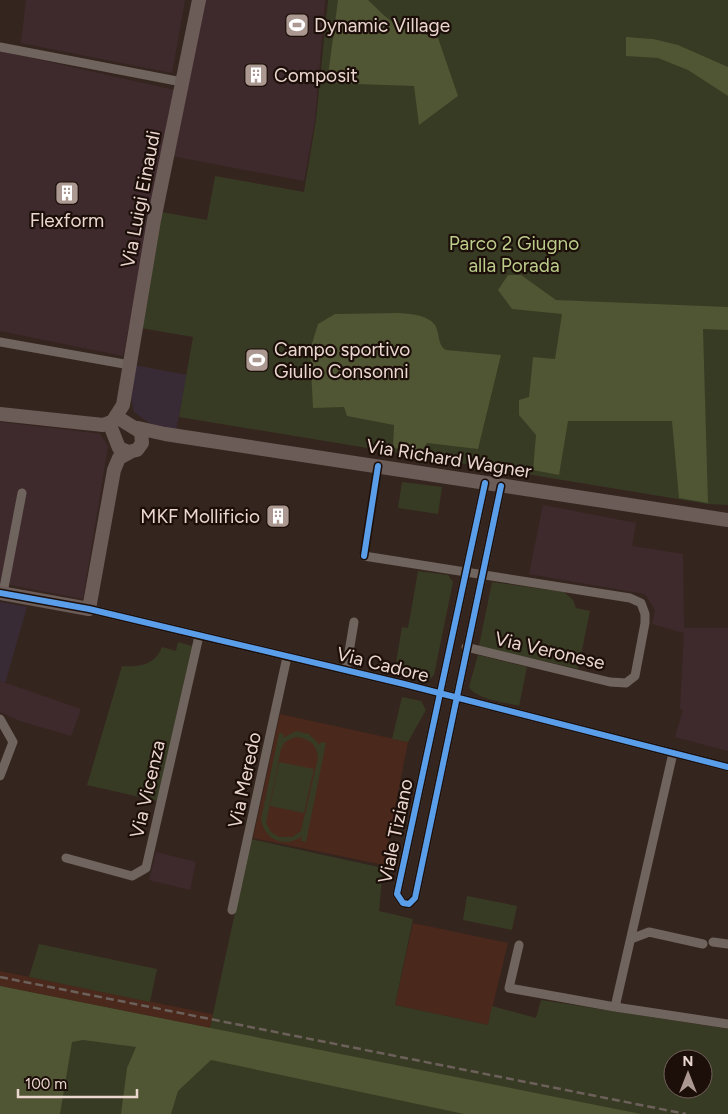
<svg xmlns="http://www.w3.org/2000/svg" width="728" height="1114" font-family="Figtree,sans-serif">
<rect width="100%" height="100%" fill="#35251f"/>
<path fill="#382b36" d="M 134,365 L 187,375 L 176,430 L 149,423 L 134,412 L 130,392 Z
M 0,602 L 27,607 L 5,683 L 0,681 Z"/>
<path fill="#3e2a2d" d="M 26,0 L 185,0 L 172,73 L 21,43 Z
M 206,0 L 325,0 L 315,120 L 304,181 L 172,156 Z
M 0,51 L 174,90 L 123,356 L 0,331 Z
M 0,422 L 94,433 L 100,434 L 108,446 L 83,599 L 0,583 Z
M 543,505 L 636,523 L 632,546 L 683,554 L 684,628 L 728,628 L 728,751 L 675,737 L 683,710 L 680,709 L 684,633 L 652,624 L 655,610 L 645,594 L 529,574 Z
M 0,681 L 81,709 L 71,736 L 20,721 L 0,712 Z
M 156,852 L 196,862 L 190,890 L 149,880 Z"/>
<path fill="#4a281b" d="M 280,714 L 408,742 L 384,865 L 253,838 Z
M 413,923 L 508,943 L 488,1025 L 395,1005 Z
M 0,971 L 216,1015 L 728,1114 L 641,1114 L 0,986 Z"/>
<path fill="#383b23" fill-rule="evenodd" d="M 328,0 L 728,0 L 728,505 L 708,504 L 179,417 L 193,337 L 141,328 L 161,212 L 207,220 L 215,176 L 304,192 L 316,120 Z
M 402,482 L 442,487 L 438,514 L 398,508 Z
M 418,571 L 448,575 L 453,582 L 434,675 L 428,681 L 394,674 L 402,627 L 408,628 Z
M 492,582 L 564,592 L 573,600 L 576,608 L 590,611 L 578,669 L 479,646 Z
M 178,642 L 192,646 L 157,801 L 87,785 L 122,666 C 140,667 155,665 162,647 L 176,651 Z
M 478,655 L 527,667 L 519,706 C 505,702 477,700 469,687 Z
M 402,697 L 421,701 L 426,710 L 408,742 L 392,739 Z
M 296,731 L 309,734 L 320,745 L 321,742 L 326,743 L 306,842 L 301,841 L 302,836 C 286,849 264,840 261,819 L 279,733 L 284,734 L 283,738 ZM 295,737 C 309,738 317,744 318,758 L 301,831 L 292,837 L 279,837 L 271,832 L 266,823 L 281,749 L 285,742 Z
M 279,762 L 314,769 L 304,813 L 270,806 Z
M 251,839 L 383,868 L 379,911 L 413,919 L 395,1005 L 488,1025 L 492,1006 L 536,1018 L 541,1000 L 728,1029 L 728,1114 L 0,1114 L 0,986 L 210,1028 ZM 673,1059 L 703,1059 L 703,1089 L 673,1089 Z
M 467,896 L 517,906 L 512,930 L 463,920 Z
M 39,944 L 157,969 L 150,1002 L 29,977 Z"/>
<path fill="#505533" d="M 338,0 L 368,0 C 393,24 401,34 437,35 L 458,96 L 419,125 L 414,86 L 327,83 Z
M 626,37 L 653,39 L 678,45 L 728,67 L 728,96 L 688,70 L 658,58 L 626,56 Z
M 508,275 L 521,275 L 556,300 L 728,307 L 728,330 L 703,329 L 708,503 L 679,498 L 672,421 L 568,421 L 559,475 L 533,470 L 536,435 L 519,415 L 519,400 L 529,397 L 533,357 L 555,359 L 562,314 L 512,309 L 498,290 Z
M 398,313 C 409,314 427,314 435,325 C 440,333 437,345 446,350 L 501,355 L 478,449 L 427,443 L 421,453 L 393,448 L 394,425 L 347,416 L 344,407 L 313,408 L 310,350 L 318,324 L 335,314 Z
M 0,986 L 641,1114 L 464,1114 L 211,1060 L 178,1091 L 171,1114 L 121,1114 L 127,1068 L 136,1047 L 83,1040 L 72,1042 L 60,1114 L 0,1114 Z"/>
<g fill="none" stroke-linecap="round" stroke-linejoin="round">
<path stroke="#70645f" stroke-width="9" d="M 0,47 L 182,82
M 0,342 L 130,365
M 485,483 L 397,894 L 403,903 L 409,904 L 415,898 L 501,486
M 364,556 L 630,598 L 641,603 L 645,614 L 645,623 L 635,676 L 626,683 L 610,682 L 466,647
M 3,593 L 22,493
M 89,609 L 404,684 L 728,767
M 346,670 L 354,622
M 0,719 L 13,742 L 0,776
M 66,858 L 132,876 L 146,868 L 199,636
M 232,910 L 287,657
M 631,939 L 649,932 L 703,944
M 713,942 L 728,944
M 519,945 L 509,988 L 615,1007 L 728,1024
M 615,1007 L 673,753"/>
<path stroke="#6b5c58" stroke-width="14" d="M 0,414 L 103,425 L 111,422
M 115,418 L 120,419 L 141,432 L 142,443 L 137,450 L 128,452 L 119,448 L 110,425 Z
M 114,419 L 123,405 L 154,220 L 199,0
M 138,428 L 165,434 L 728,520
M 0,593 L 89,609 L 114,470 L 119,458 L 130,452"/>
<path stroke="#6c605b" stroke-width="2.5" stroke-dasharray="8 4" stroke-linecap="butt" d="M 0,977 L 686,1114"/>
<g stroke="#1c0f0a" stroke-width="9">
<path id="cycleway" d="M 485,483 L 397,894 L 403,903 L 409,904 L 415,898 L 501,486
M 364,556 L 378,466
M 0,593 L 89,609 L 404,684 L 728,767"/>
</g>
<use href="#cycleway" stroke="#5a9eea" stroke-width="6"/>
</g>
<defs>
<g id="stadium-square" transform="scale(1.25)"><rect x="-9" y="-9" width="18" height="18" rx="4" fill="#ab9991" stroke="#1c0f0a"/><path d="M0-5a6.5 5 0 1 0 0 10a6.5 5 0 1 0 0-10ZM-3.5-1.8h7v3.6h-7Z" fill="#fff"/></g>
<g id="building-square" transform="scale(1.25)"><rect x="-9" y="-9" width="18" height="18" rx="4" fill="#ab9991" stroke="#1c0f0a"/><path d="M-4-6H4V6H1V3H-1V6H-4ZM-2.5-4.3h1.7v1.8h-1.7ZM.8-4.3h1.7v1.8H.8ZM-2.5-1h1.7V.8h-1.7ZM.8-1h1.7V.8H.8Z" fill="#fff"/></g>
</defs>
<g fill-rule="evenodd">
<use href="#stadium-square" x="297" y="25"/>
<use href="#building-square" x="256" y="75"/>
<use href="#building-square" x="67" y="193"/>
<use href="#stadium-square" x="257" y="360"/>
<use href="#building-square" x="278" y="516"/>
</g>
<g text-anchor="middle" stroke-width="4.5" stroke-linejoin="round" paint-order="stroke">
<g font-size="19" fill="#ebd7cf" stroke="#1c0f0a" text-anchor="start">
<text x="314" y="32">Dynamic Village</text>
<text x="274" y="82">Composit</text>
<text x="67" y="227" text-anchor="middle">Flexform</text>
<text x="274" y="356">Campo sportivo<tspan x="274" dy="22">Giulio Consonni</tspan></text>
<text x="260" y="523" text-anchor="end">MKF Mollificio</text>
</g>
<g font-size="19" fill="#ebd7cf" stroke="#1c0f0a">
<text transform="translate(140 199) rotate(-79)" y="7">Via Luigi Einaudi</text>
<text transform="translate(449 458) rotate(9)" y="7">Via Richard Wagner</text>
<text transform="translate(550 650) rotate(13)" y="7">Via Veronese</text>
<text transform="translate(383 664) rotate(14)" y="7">Via Cadore</text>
<text transform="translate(244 780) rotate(-78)" y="7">Via Meredo</text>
<text transform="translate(147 789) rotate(-77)" y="7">Via Vicenza</text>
<text transform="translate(395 831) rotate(-78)" y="7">Viale Tiziano</text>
</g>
<g font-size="19" fill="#bccc8a" stroke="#1c0f0a">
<text x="514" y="250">Parco 2 Giugno<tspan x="514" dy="22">alla Porada</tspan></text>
</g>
</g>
<g transform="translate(688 1074)"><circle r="24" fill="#1c0f0a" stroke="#6f5f59"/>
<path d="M0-4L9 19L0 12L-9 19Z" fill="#ab9991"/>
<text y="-8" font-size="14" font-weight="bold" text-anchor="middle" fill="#ebd7cf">N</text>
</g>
<path d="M18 1089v8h119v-8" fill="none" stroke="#ebd7cf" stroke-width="2.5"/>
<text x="25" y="1089" font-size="15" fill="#ebd7cf" stroke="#1c0f0a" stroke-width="4" paint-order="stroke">100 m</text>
</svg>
